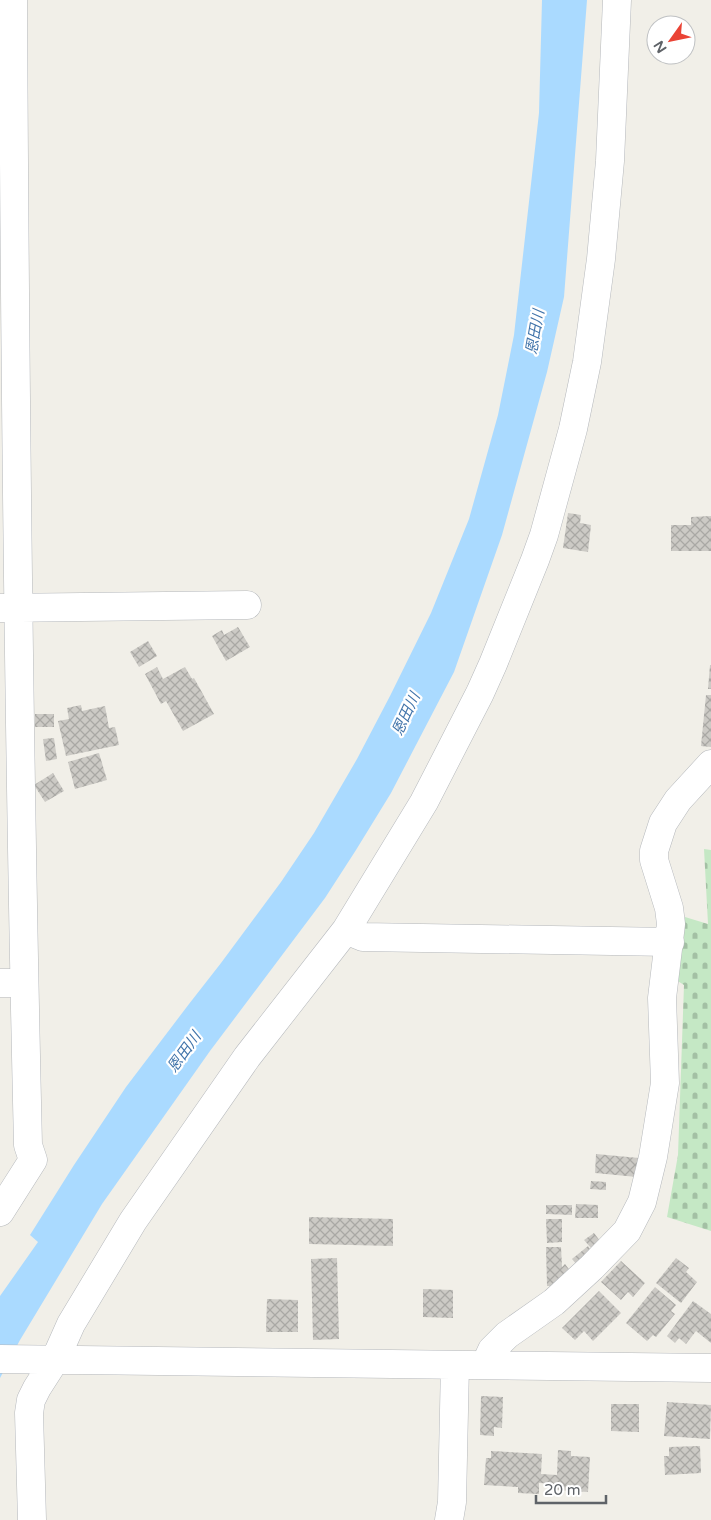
<svg xmlns="http://www.w3.org/2000/svg" width="711" height="1520" font-family="'Varela Round','Noto Sans JP',sans-serif">
<defs>
<pattern id="cemetery-stones" width="16" height="16" patternUnits="userSpaceOnUse" patternTransform="scale(1.25)"><rect width="16" height="16" fill="#c5e8c5"/><path d="M2 7V4a2 2 0 0 1 4 0v3zM10 15v-3a2 2 0 0 1 4 0v3z" fill="#a3c0a4"/></pattern>
<pattern id="building-cross-hatch" width="8" height="8" patternUnits="userSpaceOnUse" patternTransform="scale(1.25)"><rect width="8" height="8" fill="#cccac5"/><path d="M0 0l8 8M0 8l8-8" fill="none" stroke="#a9a8a4"/></pattern>
</defs>
<rect width="100%" height="100%" fill="#f1efe8"/>
<path fill="url(#cemetery-stones)" d="M 704,849 L 711,850 L 711,1231 L 667,1217 L 678,1155 L 684,985 L 673,978 L 685,917 L 708,924 Z"/>
<path fill="#aadaff" d="M 542,0 L 587,0 L 564,297 L 547,372 L 502,535 L 454,672 L 391,793 L 356,850 L 325,898 L 210,1051 L 102,1204 L 20,1340 L 0,1378 L 0,1296 L 38,1242 L 30,1235 L 74,1165 L 126,1087 L 189,1004 L 221,963 L 281,882 L 314,833 L 357,759 L 390,696 L 431,613 L 469,519 L 498,415 L 514,335 L 539,113 Z"/>
<path fill="url(#building-cross-hatch)" d="M 568,513 L 581,515 L 580,523 L 591,525 L 588,552 L 563,548 Z
M 711,516 L 711,551 L 671,551 L 671,525 L 691,525 L 691,517 Z
M 238,627 L 250,647 L 226,661 L 212,636 L 222,630 L 224,635 Z
M 148,641 L 157,656 L 139,667 L 130,652 Z
M 710,665 L 711,665 L 711,689 L 708,689 Z
M 157,667 L 163,679 L 185,667 L 192,679 L 194,678 L 214,714 L 183,731 L 166,701 L 161,704 L 145,674 Z
M 706,695 L 711,695 L 711,747 L 701,746 Z
M 81,705 L 82,711 L 105,706 L 109,728 L 115,727 L 119,745 L 66,756 L 58,721 L 69,719 L 67,708 Z
M 35,714 L 54,714 L 54,727 L 35,727 Z
M 54,738 L 57,759 L 46,761 L 43,739 Z
M 99,753 L 107,780 L 75,789 L 68,762 Z
M 53,773 L 64,791 L 45,802 L 34,785 Z
M 596,1154 L 639,1158 L 637,1177 L 595,1173 Z
M 591,1181 L 606,1182 L 606,1190 L 590,1189 Z
M 576,1204 L 598,1205 L 598,1218 L 575,1218 Z
M 546,1205 L 572,1205 L 572,1215 L 546,1214 Z
M 309,1217 L 393,1219 L 393,1246 L 309,1244 Z
M 546,1219 L 562,1219 L 562,1242 L 547,1243 Z
M 594,1233 L 600,1241 L 591,1248 L 584,1240 Z
M 588,1246 L 592,1252 L 577,1265 L 572,1259 Z
M 546,1247 L 561,1247 L 562,1267 L 565,1264 L 571,1272 L 554,1286 L 547,1286 Z
M 337,1258 L 339,1339 L 313,1340 L 311,1259 Z
M 676,1258 L 689,1268 L 686,1272 L 697,1282 L 681,1303 L 656,1283 Z
M 621,1261 L 645,1283 L 633,1297 L 628,1292 L 621,1300 L 601,1282 Z
M 655,1287 L 676,1305 L 671,1311 L 675,1314 L 656,1337 L 653,1335 L 647,1341 L 626,1323 Z
M 423,1289 L 453,1290 L 453,1318 L 423,1317 Z
M 599,1291 L 621,1313 L 593,1341 L 584,1331 L 575,1340 L 562,1328 Z
M 267,1299 L 298,1300 L 298,1332 L 266,1332 Z
M 693,1301 L 711,1314 L 711,1343 L 696,1331 L 686,1344 L 679,1338 L 675,1343 L 667,1336 Z
M 481,1396 L 503,1397 L 502,1428 L 494,1427 L 494,1436 L 480,1435 Z
M 667,1402 L 711,1405 L 710,1439 L 664,1436 Z
M 611,1404 L 639,1404 L 639,1432 L 611,1431 Z
M 700,1446 L 701,1473 L 665,1475 L 664,1456 L 669,1456 L 669,1447 Z
M 558,1450 L 571,1451 L 571,1456 L 590,1457 L 588,1492 L 556,1490 L 557,1484 L 539,1483 L 539,1494 L 518,1493 L 518,1487 L 484,1485 L 486,1458 L 491,1458 L 491,1451 L 542,1454 L 541,1474 L 557,1475 Z"/>
<g fill="none" stroke-linecap="round" stroke-linejoin="round">
<g stroke="#b5b8bc" stroke-width="29">
<path id="minor" d="M 0,608 L 247,605
M 346,930 L 363,937 L 670,942
M 0,983 L 24,983
M 0,1212 L 33,1160 L 28,1145 C 19,764 15,382 13,0
M 0,1359 L 711,1368
M 485,1365 L 492,1350 L 507,1335 L 554,1302 L 592,1267 L 627,1231 L 642,1202 L 653,1157 L 665,1083 L 662,998 L 671,924 L 669,908 L 654,860 L 654,851 L 663,823 L 678,800 L 711,764
M 32,1520 L 29,1413 L 31,1400 L 37,1388 L 55,1360 L 71,1324 L 133,1221 L 247,1057 L 346,930 L 424,802 L 480,693 L 493,664 L 535,560 L 544,535 L 573,429 L 587,362 L 601,259 L 610,161 L 617,0
M 449,1520 L 452,1502 L 455,1365"/>
</g>
<use href="#minor" stroke="#fff" stroke-width="28"/>
</g>
<g text-anchor="middle" stroke-width="4.5" stroke-linejoin="round" paint-order="stroke">
<g font-size="15" font-style="italic" fill="#4174aa" stroke="#fff">
<text transform="translate(535 332) rotate(-80)" y="5">恩田川</text>
<text transform="translate(406 714) rotate(-65)" y="5">恩田川</text>
<text transform="translate(184 1052) rotate(-54)" y="5">恩田川</text>
</g>
</g>
<g transform="translate(671 40) rotate(237)"><circle r="24" fill="#ffffff" stroke="#bfc1c3"/>
<path d="M0-4L9 19L0 12L-9 19Z" fill="#ea4335"/>
<text y="-8" font-size="14" font-weight="bold" text-anchor="middle" fill="#5f6368">N</text>
</g>
<path d="M536 1495v8h70v-8" fill="none" stroke="#5f6368" stroke-width="2.5"/>
<text x="544" y="1495" font-size="15" fill="#5f6368" stroke="#ffffff" stroke-width="4" paint-order="stroke">20 m</text>
</svg>
